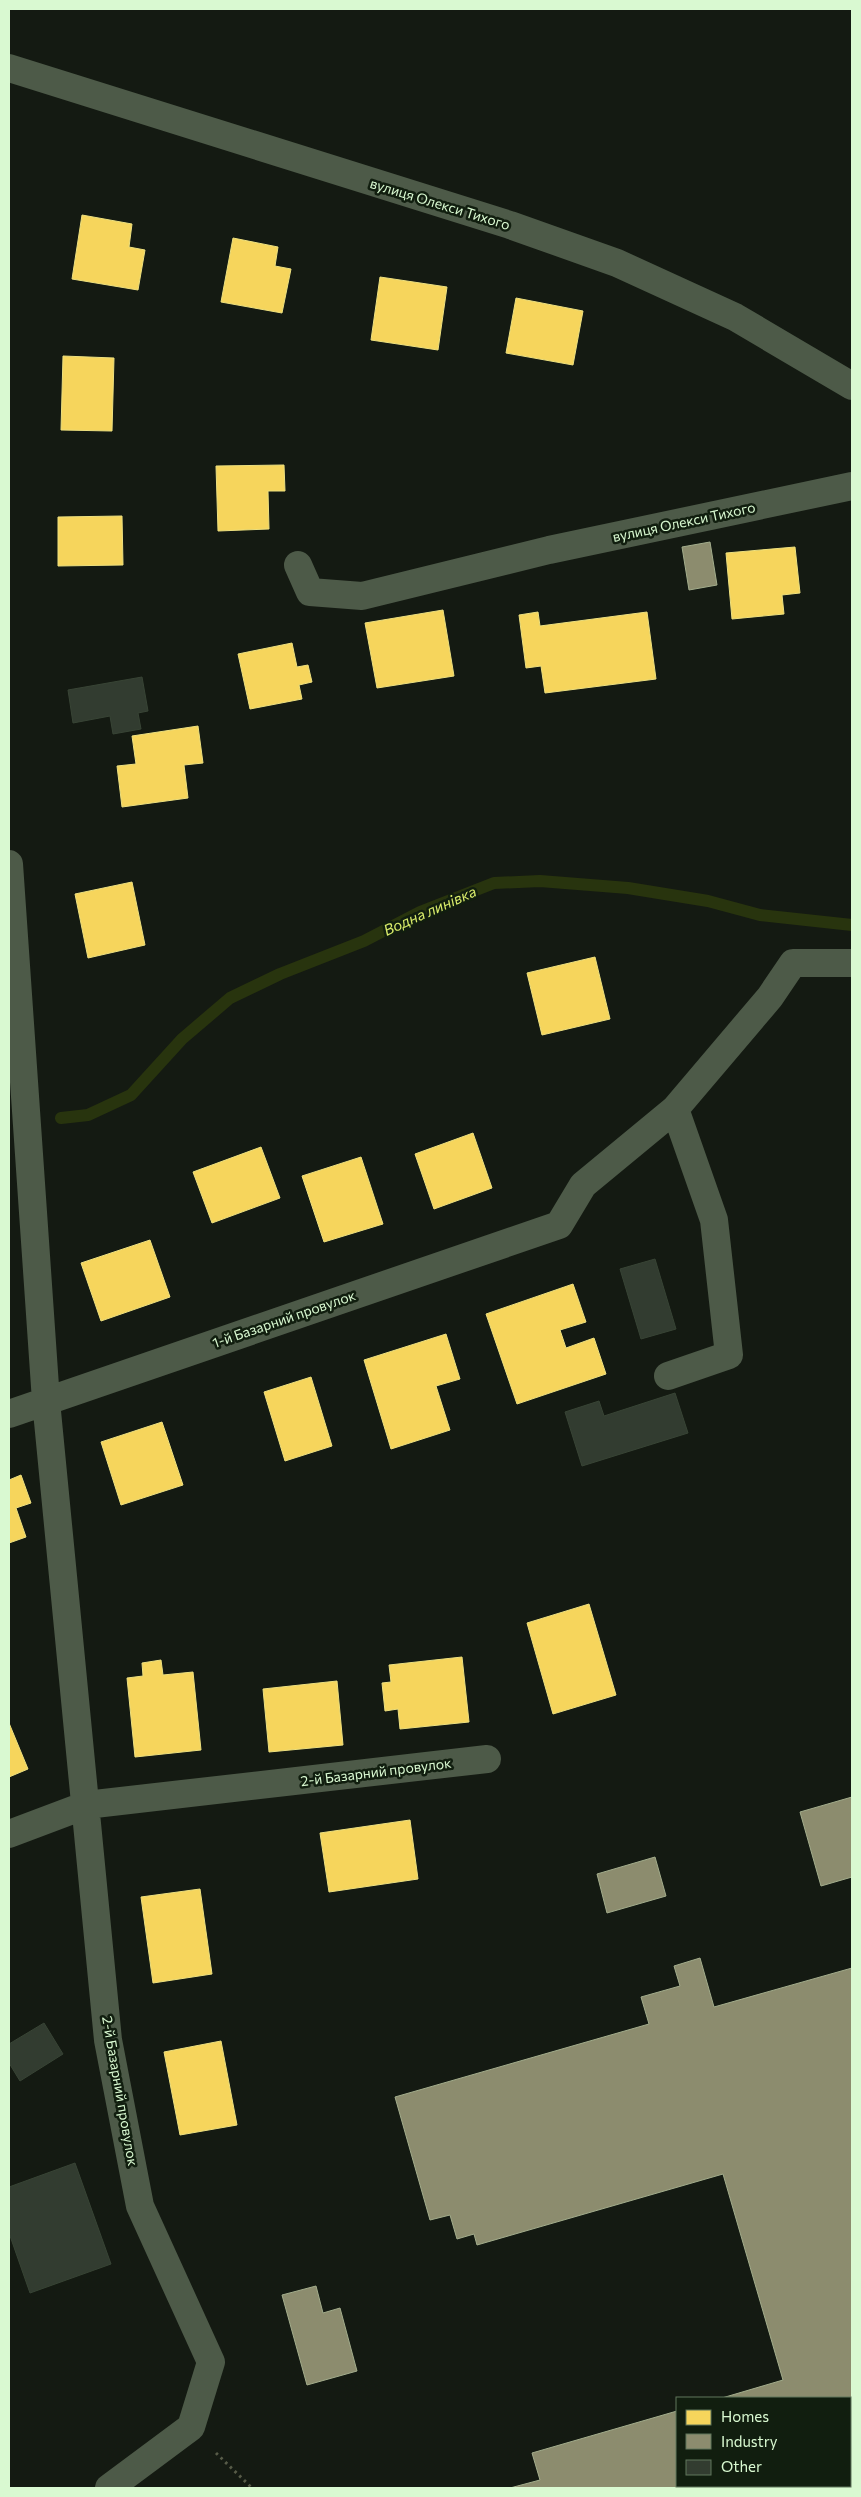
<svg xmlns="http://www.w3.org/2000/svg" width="861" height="2497" font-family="Commissioner,sans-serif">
<rect width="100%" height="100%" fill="#141a12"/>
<path fill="#f6d55c" stroke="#ede07f" d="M 82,215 L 132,224 L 129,247 L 145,250 L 138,290 L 72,279 Z
M 233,238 L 278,247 L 275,266 L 291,269 L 282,313 L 221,302 Z
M 380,277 L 447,287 L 438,350 L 371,340 Z
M 516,298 L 583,311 L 573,365 L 506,353 Z
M 63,356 L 114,358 L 112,431 L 61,430 Z
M 284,465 L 285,491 L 268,491 L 269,529 L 218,531 L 216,466 Z
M 122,516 L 123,565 L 58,566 L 58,517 Z
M 795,547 L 800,593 L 782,595 L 784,614 L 732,619 L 726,553 Z
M 443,610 L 454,676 L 377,688 L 365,623 Z
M 538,612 L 540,626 L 647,612 L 656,679 L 545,693 L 541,666 L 526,668 L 519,615 Z
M 292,643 L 297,667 L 308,665 L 312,682 L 299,685 L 302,699 L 250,709 L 238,654 Z
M 198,726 L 203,763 L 184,765 L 188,798 L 122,807 L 117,766 L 136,764 L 132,736 Z
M 132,882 L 145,945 L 88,958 L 75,894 Z
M 595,957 L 610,1019 L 542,1035 L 527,973 Z
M 473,1133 L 492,1188 L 434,1209 L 415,1154 Z
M 261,1147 L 280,1198 L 212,1223 L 193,1172 Z
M 361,1157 L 383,1224 L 324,1242 L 302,1176 Z
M 150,1240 L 170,1297 L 101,1321 L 81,1263 Z
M 573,1284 L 586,1322 L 560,1330 L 566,1348 L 594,1338 L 606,1374 L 517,1404 L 486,1314 Z
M 446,1334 L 460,1379 L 436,1386 L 450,1430 L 391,1449 L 364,1360 Z
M 311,1377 L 332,1446 L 285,1461 L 264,1392 Z
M 162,1422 L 183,1485 L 121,1505 L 101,1442 Z
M 21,1475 L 31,1503 L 16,1508 L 26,1537 L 9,1543 L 9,1480 Z
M 589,1604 L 616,1695 L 553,1714 L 527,1623 Z
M 462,1657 L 469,1722 L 400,1729 L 398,1709 L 385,1711 L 382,1683 L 391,1682 L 389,1665 Z
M 161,1660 L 163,1675 L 193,1672 L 201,1750 L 135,1757 L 127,1678 L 143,1676 L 142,1663 Z
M 337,1681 L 343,1745 L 269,1752 L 263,1689 Z
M 9,1723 L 28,1769 L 9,1777 Z
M 410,1820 L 418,1879 L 329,1892 L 320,1833 Z
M 200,1889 L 212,1974 L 153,1983 L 141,1897 Z
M 221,2041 L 237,2125 L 180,2135 L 164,2052 Z"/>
<path fill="#8c8c6e" stroke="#a3ad8c" d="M 710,542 L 717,585 L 689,590 L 682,547 Z
M 852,1797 L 852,1877 L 821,1886 L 800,1812 Z
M 655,1857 L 666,1896 L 607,1913 L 597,1874 Z
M 700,1958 L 714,2007 L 852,1968 L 852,2488 L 510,2488 L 540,2480 L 532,2453 L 677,2411 L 677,2486 L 850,2486 L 850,2398 L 722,2398 L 783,2380 L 723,2174 L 477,2245 L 474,2234 L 457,2239 L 450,2215 L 430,2220 L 395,2097 L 649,2024 L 641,1997 L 680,1986 L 674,1966 Z
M 316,2286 L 323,2313 L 340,2308 L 357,2371 L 307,2385 L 282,2295 Z"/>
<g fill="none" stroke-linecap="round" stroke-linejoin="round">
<path stroke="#28340e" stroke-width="12" d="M 61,1118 L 88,1115 L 131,1095 L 182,1039 L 230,998 L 280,974 L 364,941 L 420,912 L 494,883 L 540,881 L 628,888 L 708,901 L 760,915 L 852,925"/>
</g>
<path fill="#323c30" stroke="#384435" d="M 142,677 L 148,711 L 138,713 L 141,729 L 113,734 L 110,716 L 73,723 L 68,690 Z
M 655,1259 L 676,1329 L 641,1339 L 620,1269 Z
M 675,1393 L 688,1433 L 582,1466 L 565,1412 L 599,1401 L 604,1416 Z
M 44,2023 L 63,2054 L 20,2081 L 9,2063 L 9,2044 Z
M 75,2163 L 111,2264 L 30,2293 L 9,2233 L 9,2187 Z"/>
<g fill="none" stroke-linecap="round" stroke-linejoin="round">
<path stroke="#575b48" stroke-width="3" stroke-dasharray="2.5 4" stroke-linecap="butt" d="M 216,2453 L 252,2488"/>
<path stroke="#4d5a48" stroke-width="28" d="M 9,68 L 510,225 L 617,263 L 735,317 L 852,386
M 298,565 L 310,592 L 362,596 L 549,550 L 852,486
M 9,864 L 46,1401 L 108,2040 L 140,2206 L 211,2362 L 191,2427 L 109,2488
M 668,1376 L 729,1355 L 714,1220 L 675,1109
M 9,1414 L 559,1225 L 583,1185 L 675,1109 L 770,997 L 793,963 L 852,963
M 9,1834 L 86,1805 L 487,1759"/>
</g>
<g text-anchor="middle" stroke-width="5" stroke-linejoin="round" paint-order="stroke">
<g font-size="14" fill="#d9f9d1" stroke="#111e0f">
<text transform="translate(440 204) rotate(17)" y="5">вулиця Олекси Тихого</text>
<text transform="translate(684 522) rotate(-12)" y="5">вулиця Олекси Тихого</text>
<text transform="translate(284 1319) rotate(-19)" y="5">1-й Базарний провулок</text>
<text transform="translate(376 1772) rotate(-7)" y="5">2-й Базарний провулок</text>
<text transform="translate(120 2091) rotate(80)" y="5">2-й Базарний провулок</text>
</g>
<g font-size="15" font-style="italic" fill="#daed6b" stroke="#111e0f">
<text transform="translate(430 911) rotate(-24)" y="5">Водна линівка</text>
</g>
</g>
<rect width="861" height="2497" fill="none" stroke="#d9f9d1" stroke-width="20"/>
<rect x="676" y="2397" width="175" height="90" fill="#111e0f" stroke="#61765d"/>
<rect x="686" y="2410" width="25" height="15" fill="#f6d55c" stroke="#61765d"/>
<text x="721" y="2422" font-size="15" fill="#d9f9d1">Homes</text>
<rect x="686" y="2434" width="25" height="15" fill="#8c8c6e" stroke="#61765d"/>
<text x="721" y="2447" font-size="15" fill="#d9f9d1">Industry</text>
<rect x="686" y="2460" width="25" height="15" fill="#323c30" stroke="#61765d"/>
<text x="721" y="2472" font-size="15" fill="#d9f9d1">Other</text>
</svg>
